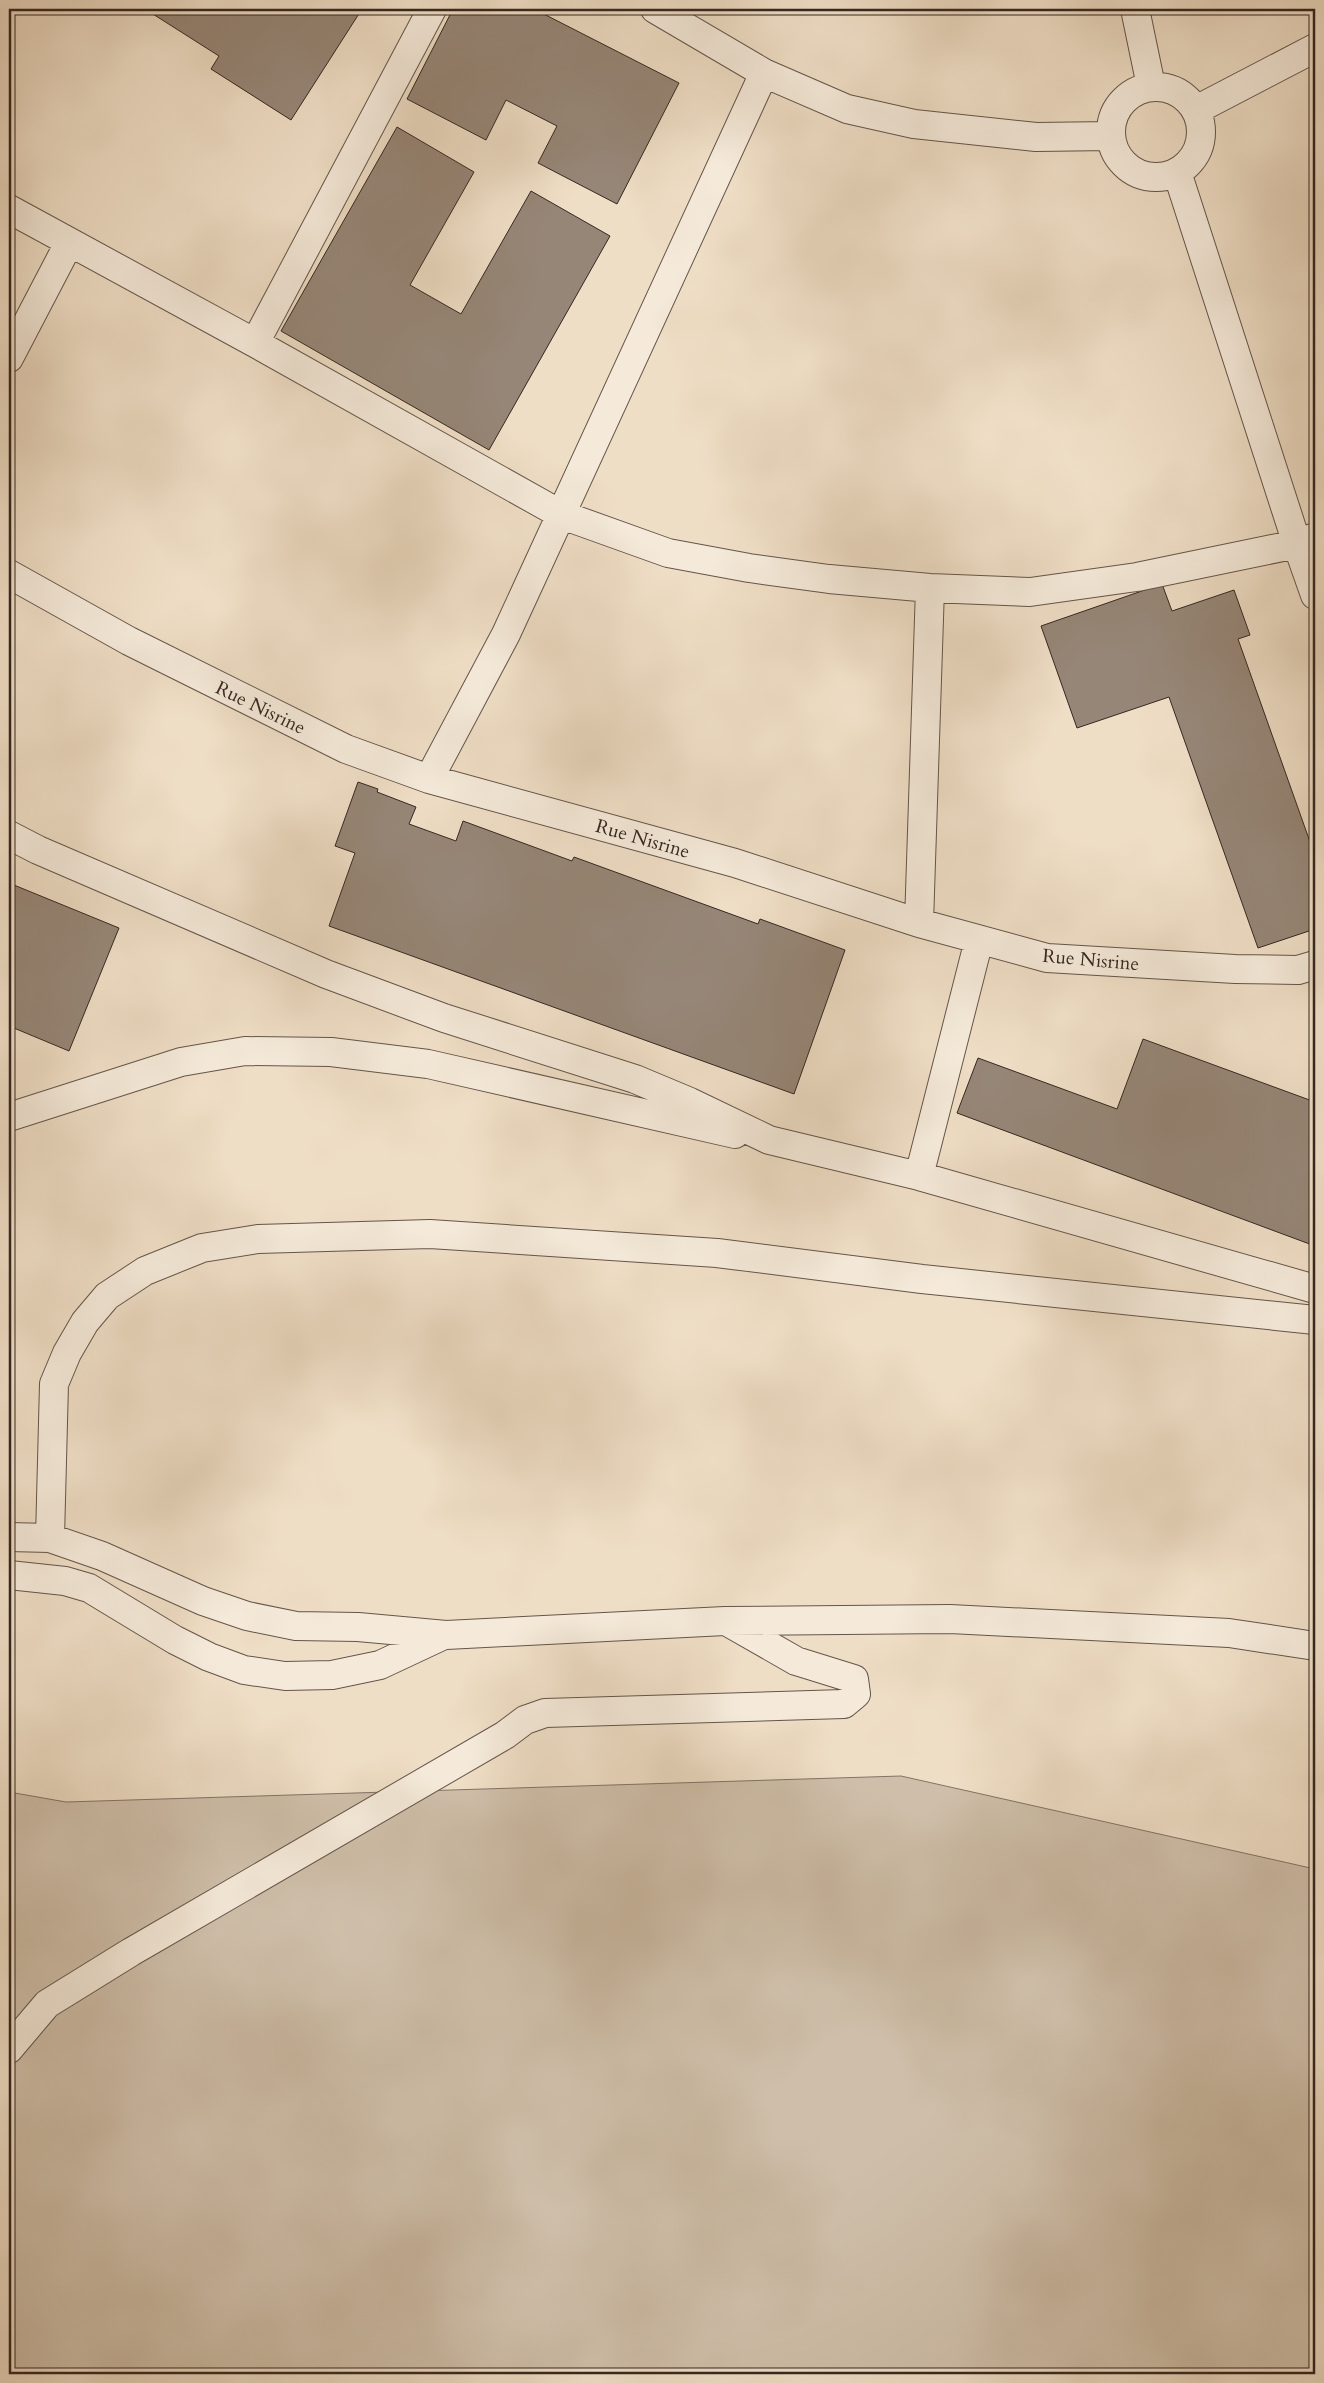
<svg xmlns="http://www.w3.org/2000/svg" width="1324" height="2383" font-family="Cardo,serif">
<rect width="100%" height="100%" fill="#efdec6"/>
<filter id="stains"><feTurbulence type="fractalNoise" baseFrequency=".004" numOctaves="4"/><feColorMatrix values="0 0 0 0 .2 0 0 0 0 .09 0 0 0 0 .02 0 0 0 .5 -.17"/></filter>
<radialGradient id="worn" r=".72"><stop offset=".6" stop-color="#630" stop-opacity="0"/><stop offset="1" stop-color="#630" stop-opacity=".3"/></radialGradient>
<path fill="#cfbfaa" stroke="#827366" d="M 901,1776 L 1315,1869 L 1315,2374 L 9,2374 L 9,1792 L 66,1802 Z"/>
<path fill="#968677" stroke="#352721" d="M 145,9 L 362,9 L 291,120 L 211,69 L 219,56 Z
M 453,9 L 534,9 L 679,83 L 617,204 L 538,163 L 557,126 L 506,100 L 486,140 L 407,99 Z
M 397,127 L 474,172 L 410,285 L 461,314 L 531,191 L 610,236 L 489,450 L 281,331 Z
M 1162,584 L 1172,611 L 1234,590 L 1250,635 L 1238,639 L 1315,856 L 1315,929 L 1258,948 L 1169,697 L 1077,728 L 1041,626 Z
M 358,782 L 378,789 L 377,792 L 416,807 L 409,824 L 456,841 L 463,821 L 572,861 L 574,857 L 758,924 L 760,919 L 845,950 L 794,1094 L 329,926 L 355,853 L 335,846 Z
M 9,883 L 119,928 L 69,1051 L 9,1026 Z
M 1143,1039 L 1315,1102 L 1315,1246 L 957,1113 L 978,1058 L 1117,1109 Z"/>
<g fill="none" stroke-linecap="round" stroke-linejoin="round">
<g stroke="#64554a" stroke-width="30">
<path id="minor" d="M 655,9 L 764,73 L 847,109 L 914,124 L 1036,137 L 1110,136
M 1135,9 L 1151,86
M1111 132a45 45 0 1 1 90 0a45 45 0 1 1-90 0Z
M 1196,110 L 1315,48
M 1177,172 L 1297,544 L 1315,595
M 9,209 L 255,343 L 562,515 L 668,553 L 749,568 L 829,579 L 930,588 L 1030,592 L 1137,577 L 1297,544 L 1315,537
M 255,343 L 432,9
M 9,358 L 69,243
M 9,574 L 129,641 L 346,749 L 429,779 L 735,863 L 919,923 L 1047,958 L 1235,969 L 1298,970 L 1315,965
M 429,779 L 506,634 L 764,73
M 9,835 L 38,850 L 326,974 L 444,1018 L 635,1079 L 690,1102 L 769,1140 L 919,1176 L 1315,1289
M 919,923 L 930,588
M 9,1117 L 181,1062 L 245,1051 L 331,1052 L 428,1064 L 735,1134
M 919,1176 L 979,940
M 9,1537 L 50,1538 L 102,1556 L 203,1601 L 247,1616 L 296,1626 L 358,1627 L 446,1635 L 725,1621 L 950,1619 L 1229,1633 L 1315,1646
M 50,1538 L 54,1384 L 67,1353 L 85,1322 L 107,1296 L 145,1271 L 202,1248 L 258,1239 L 430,1234 L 717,1253 L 922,1279 L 1315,1320
M 9,1575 L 65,1581 L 89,1588 L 175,1640 L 209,1657 L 244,1670 L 285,1676 L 332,1675 L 380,1665 L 444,1635
M 9,2049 L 47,2004 L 131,1952 L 505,1735 L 525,1720 L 545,1713 L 844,1704 L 856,1694 L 854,1679 L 796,1661 L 726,1621"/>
</g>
<use href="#minor" stroke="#f5eada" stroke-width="28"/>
</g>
<g text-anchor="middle" stroke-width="4" stroke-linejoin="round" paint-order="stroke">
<g font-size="19" fill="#352721" stroke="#f5eada">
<text transform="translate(261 707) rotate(26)" y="7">Rue Nisrine</text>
<text transform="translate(643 838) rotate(16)" y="7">Rue Nisrine</text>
<text transform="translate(1091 959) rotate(5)" y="7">Rue Nisrine</text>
</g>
</g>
<rect width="1324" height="2383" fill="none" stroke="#efdec6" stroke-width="30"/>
<rect x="10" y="10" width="1304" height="2363" fill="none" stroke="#352721" stroke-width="2.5"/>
<rect x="15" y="15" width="1294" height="2353" fill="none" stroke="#352721"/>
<rect width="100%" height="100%" filter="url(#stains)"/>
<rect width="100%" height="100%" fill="url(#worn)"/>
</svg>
